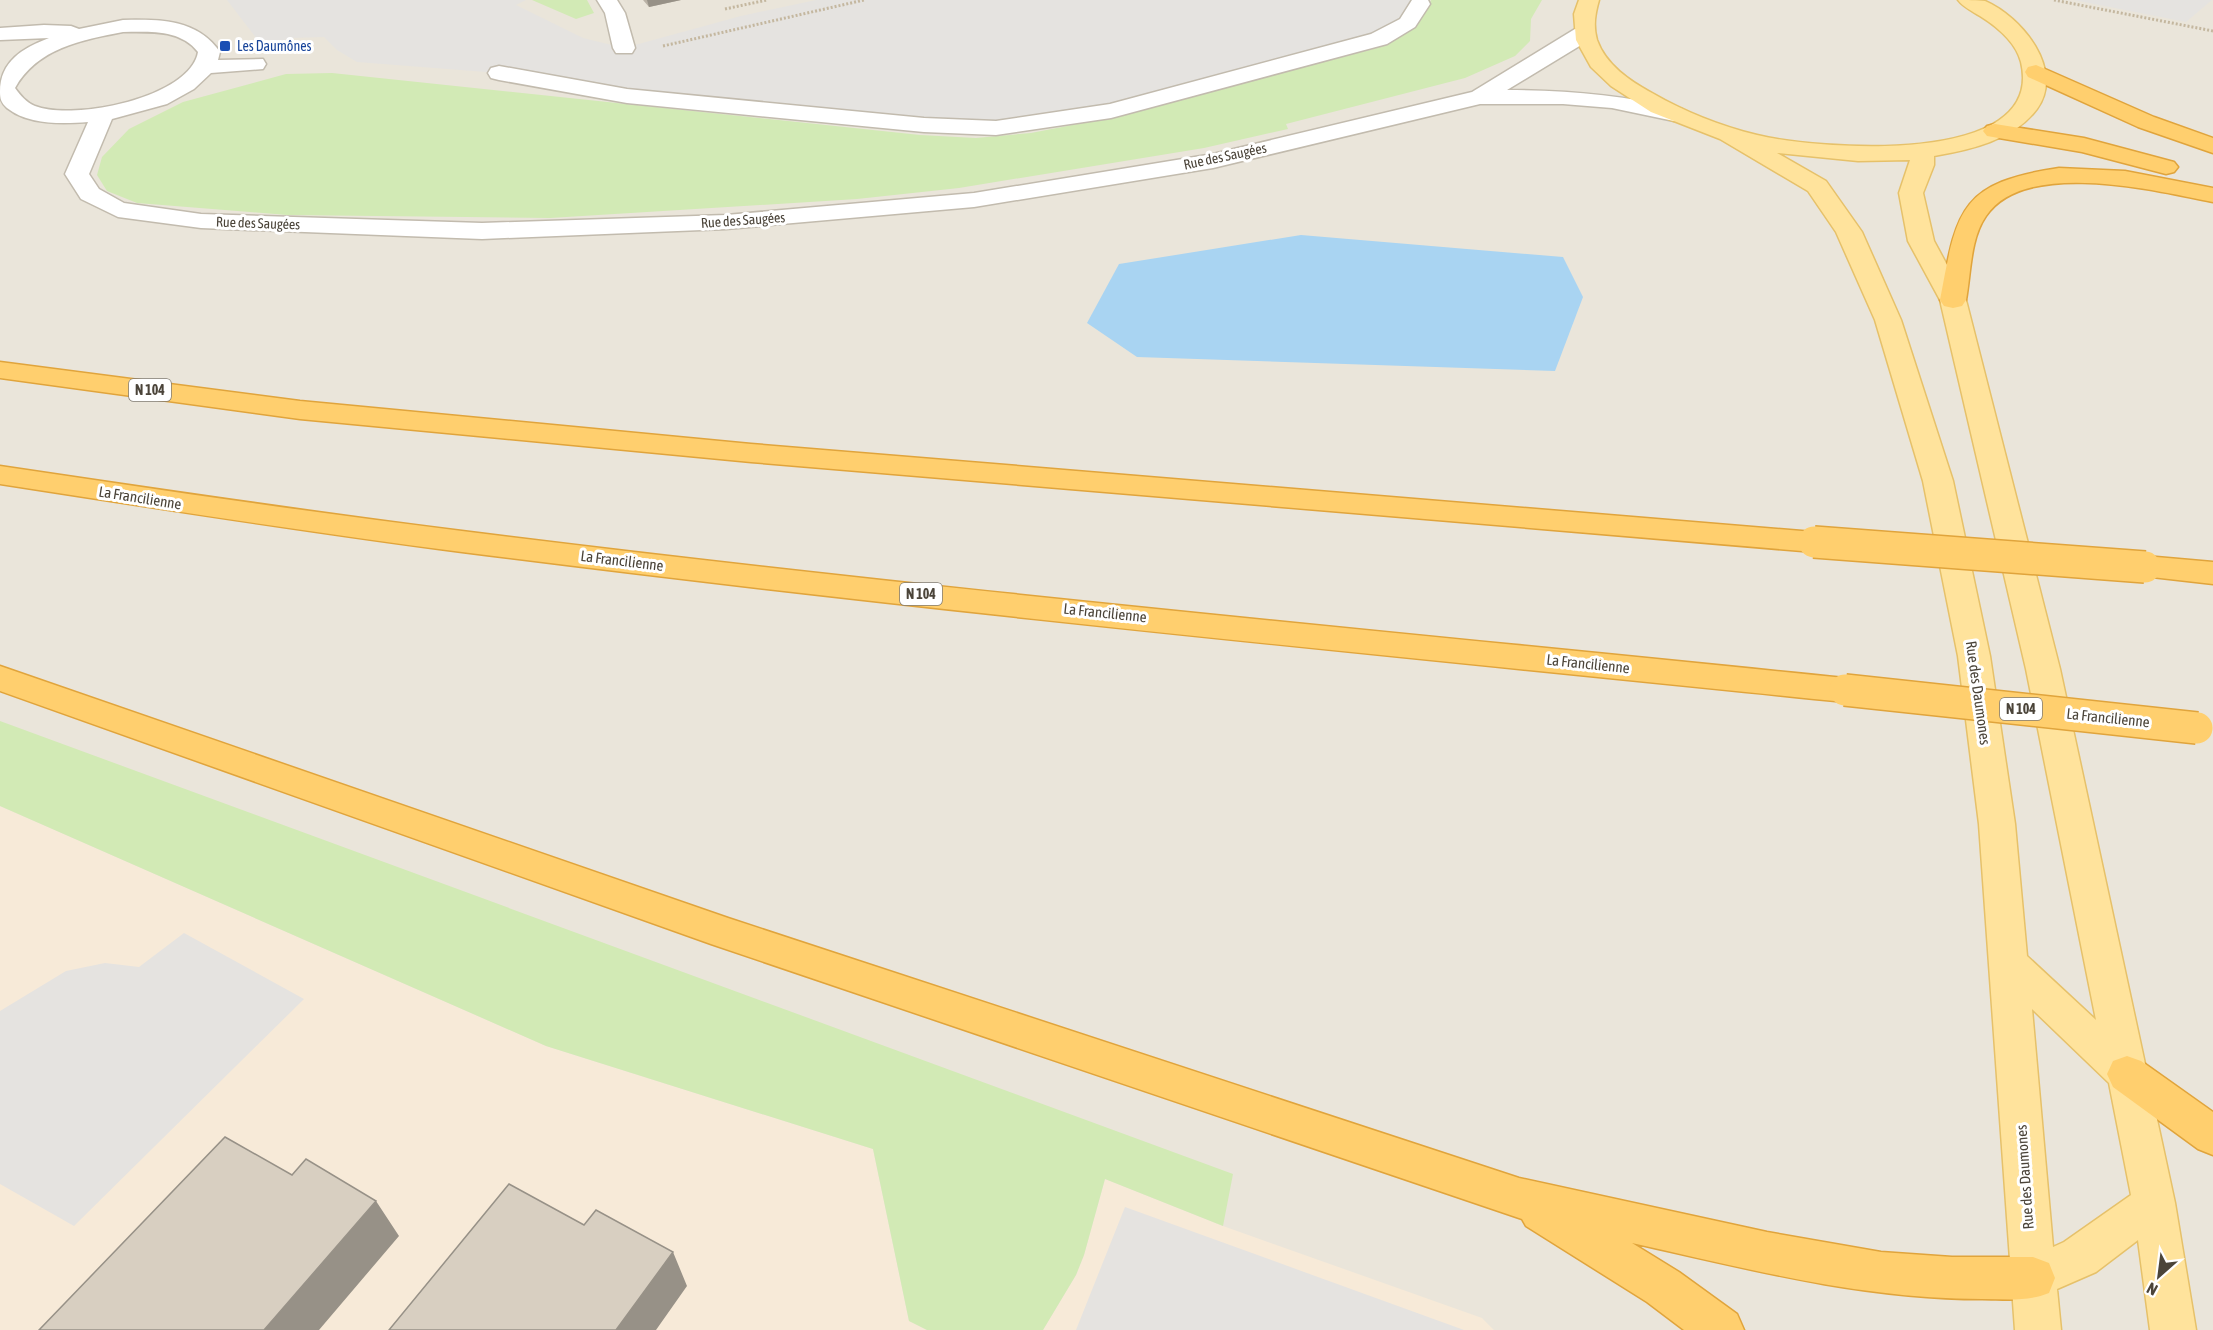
<svg xmlns="http://www.w3.org/2000/svg" width="2213" height="1330" font-family="'Asap Condensed',sans-serif">
<rect width="100%" height="100%" fill="#f6f3ec"/>
<path fill="#eae5da" d="M 0,0 L 2213,0 L 2213,1330 L 0,1330 Z"/>
<path fill="#f7ead8" d="M 0,806 L 546,1046 L 873,1149 L 909,1321 L 927,1330 L 0,1330 Z
M 1105,1179 L 1223,1226 L 1482,1318 L 1494,1330 L 1043,1330 L 1076,1275 L 1084,1255 Z"/>
<path fill="#d2eab5" d="M 532,0 L 587,0 L 594,13 L 576,19 Z
M 1431,0 L 1542,0 L 1531,19 L 1530,41 L 1515,56 L 1465,78 L 1286,124 L 1288,129 L 1204,148 L 959,188 L 857,199 L 550,218 L 287,215 L 137,203 L 107,191 L 97,175 L 102,157 L 129,129 L 183,102 L 286,74 L 332,73 L 920,135 L 976,138 L 1031,133 L 1098,120 L 1377,48 C 1405,36 1417,29 1431,0 Z
M 0,721 L 1233,1174 L 1223,1226 L 1105,1179 L 1084,1255 L 1076,1275 L 1043,1330 L 927,1330 L 909,1321 L 873,1149 L 546,1046 L 0,806 Z"/>
<path fill="#e5e3e0" d="M 227,0 L 526,0 L 516,5 L 583,38 L 624,48 L 741,16 L 816,0 L 1421,0 L 1408,23 L 1225,80 L 996,128 L 627,96 L 499,73 L 357,62 L 337,50 L 324,37 L 290,38 L 263,47 Z
M 2074,0 L 2212,0 L 2186,22 Z
M 184,933 L 304,999 L 74,1226 L 0,1184 L 0,1011 L 66,971 L 105,963 L 139,967 Z
M 1125,1207 L 1464,1330 L 1076,1330 Z"/>
<path fill="#a9d4f2" d="M 1301,235 L 1563,257 L 1583,297 L 1555,371 L 1137,357 L 1087,323 L 1119,264 Z"/>
<g fill="none" stroke-linecap="round" stroke-linejoin="round">
<g stroke="#c2bbae" stroke-width="3">
<path id="minor" d="M 597,0 L 617,0 L 625,13 L 635,48 L 632,53 L 616,53 L 613,48 L 605,13 Z
M 1412,0 L 1428,0 L 1430,4 L 1415,27 L 1387,44 L 1111,118 L 996,135 L 924,132 L 627,103 L 499,80 L 491,78 L 488,73 L 491,68 L 499,66 L 627,89 L 924,118 L 996,121 L 1110,104 L 1371,34 L 1400,19 Z
M 123,20 C 160,19 197,19 220,52 L 218,60 L 263,59 L 266,64 L 263,69 L 211,73 L 194,89 L 167,104 L 112,119 L 89,174 L 99,189 L 124,203 L 201,214 L 482,223 L 726,215 L 974,193 L 1213,154 L 1472,92 L 1575,29 L 1591,29 L 1594,34 L 1591,39 L 1507,90 C 1567,90 1623,95 1682,109 L 1685,114 L 1682,119 L 1674,121 L 1612,108 L 1563,104 L 1480,104 L 1213,168 L 974,207 L 726,229 L 482,239 L 201,228 L 118,217 L 81,199 L 65,174 L 88,122 C 62,124 28,125 7,108 C 1,103 0,98 0,92 C 0,61 23,48 49,38 L 0,40 L 0,28 L 44,25 L 71,26 L 79,29 ZM 123,32 C 149,32 180,29 198,52 C 190,98 73,121 35,106 C 26,102 21,96 15,88 C 37,48 82,40 123,32 Z"/>
</g>
<g stroke="#e6c16a" stroke-width="3">
<path id="major" d="M 1579,0 L 1599,0 C 1595,14 1593,26 1597,40 C 1606,65 1630,81 1652,93 C 1685,112 1720,126 1757,135 C 1814,149 2047,169 2021,62 C 2016,42 1996,26 1980,16 C 1972,11 1963,7 1958,0 C 1966,0 1978,0 1985,1 C 2022,17 2065,70 2037,109 C 2014,140 1970,150 1934,156 L 1934,165 L 1923,193 L 1934,241 L 1966,300 L 2060,669 L 2175,1203 L 2196,1330 L 2150,1330 L 2138,1240 L 2096,1272 L 2057,1289 L 2061,1330 L 2015,1330 L 1979,824 L 1958,656 L 1923,481 L 1875,320 L 1836,232 L 1808,191 L 1720,139 L 1651,112 L 1611,86 L 1591,67 L 1576,40 L 1574,14 ZM 1777,153 L 1858,161 L 1910,160 L 1899,193 L 1908,241 L 1940,300 L 2026,669 L 2096,1020 L 2027,956 L 2015,824 L 1990,656 L 1953,481 L 1901,320 L 1862,232 L 1826,181 ZM 2032,1009 L 2109,1083 L 2131,1195 L 2064,1242 L 2053,1247 Z"/>
</g>
<g stroke="#e0a43c" stroke-width="3">
<path id="highway" d="M 2036,65 L 2154,117 L 2213,138 L 2213,153 L 2138,127 L 2028,77 L 2025,72 L 2028,67 Z
M 1995,124 L 2084,138 L 2174,162 L 2178,167 L 2174,172 L 2166,174 L 2082,152 L 1987,136 L 1983,131 L 1987,126 Z
M 2059,168 L 2125,171 L 2213,188 L 2213,202 C 2157,191 2025,158 1986,216 C 1970,239 1971,273 1966,300 L 1962,306 L 1953,308 L 1944,306 L 1940,300 C 1957,210 1959,183 2059,168 Z
M 0,362 L 300,401 L 751,444 L 1814,532 L 1825,535 L 1829,542 L 1825,549 L 1814,552 L 751,462 L 300,419 L 0,378 Z
M 0,466 C 154,489 308,512 462,531 C 922,589 1384,631 1845,678 L 1857,681 L 1862,690 L 1857,699 L 1845,702 C 1384,655 922,611 462,552 C 308,532 154,508 0,484 Z
M 2145,556 L 2213,562 L 2213,584 L 2134,575 L 2129,567 L 2134,559 Z
M 0,666 L 728,918 L 1519,1178 L 1767,1232 L 1881,1252 L 1952,1257 L 2033,1257 L 2049,1263 L 2055,1278 L 2049,1293 C 2027,1302 2005,1299 1982,1299 C 1863,1299 1747,1269 1632,1243 L 1679,1272 L 1737,1314 L 1744,1330 L 1684,1330 L 1647,1302 L 1526,1226 L 1522,1219 L 711,944 L 0,691 Z
M 2127,1056 L 2141,1061 L 2213,1112 L 2213,1155 L 2198,1149 L 2113,1087 L 2107,1074 L 2113,1061 Z"/>
</g>
<path stroke="#c4b79f" stroke-width="3" stroke-dasharray="2 2" stroke-linecap="butt" d="M 2054,0 L 2213,31
M 725,9 L 767,0
M 663,46 L 864,0"/>
<use href="#minor" fill="#fff" fill-rule="evenodd"/>
<use href="#major" fill="#ffe39c" fill-rule="evenodd"/>
<use href="#highway" fill="#ffcf6e" fill-rule="evenodd"/>
<g stroke="#e0a43c" stroke-width="34" stroke-linecap="butt">
<path id="highway-bridge" d="M 1814,542 L 2145,567
M 1845,690 L 2197,728"/>
</g>
<use href="#highway-bridge" stroke="#ffcf6e" stroke-width="31"/>
</g>
<path fill="#bab2a6" d="M 643,0 L 681,0 L 649,7 Z"/>
<path fill="#979187" d="M 647,0 L 681,0 L 649,7 Z
M 376,1201 L 399,1236 L 319,1330 L 264,1330 Z
M 673,1252 L 687,1286 L 656,1330 L 616,1330 Z"/>
<path fill="#d8cfc1" stroke="#979187" stroke-width="1.5" d="M 225,1137 L 292,1175 L 306,1159 L 376,1201 L 264,1330 L 39,1330 Z
M 509,1184 L 584,1225 L 596,1210 L 673,1252 L 616,1330 L 389,1330 Z"/>
<rect fill="#1a4fb4" stroke="#fff" stroke-width="2" x="219" y="40" width="12" height="12" rx="3"/>
<g text-anchor="middle" stroke-width="6" stroke-linejoin="round" paint-order="stroke">
<g font-size="14" fill="#164399" stroke="#fff" text-anchor="start">
<text x="237" y="51">Les Daumônes</text>
</g>
<g font-size="14" fill="#4b4439" stroke="#fff">
<text transform="translate(1225 156) rotate(-12)" y="5">Rue des Saugées</text>
<text transform="translate(743 220) rotate(-4)" y="5">Rue des Saugées</text>
<text transform="translate(258 223) rotate(2)" y="5">Rue des Saugées</text>
</g>
<g fill="#fff" stroke="#817c74" stroke-width="1.5">
<rect x="129" y="379" width="42" height="22" rx="4.5"/>
<rect x="900" y="583" width="42" height="22" rx="4.5"/>
<rect x="2000" y="698" width="42" height="22" rx="4.5"/>
</g>
<g font-size="14" font-weight="bold" fill="#4b4439">
<text x="150" y="395">N 104</text>
<text x="921" y="599">N 104</text>
<text x="2021" y="714">N 104</text>
</g>
<g font-size="15" fill="#4b4439" stroke="#fff">
<text transform="translate(140 498) rotate(9)" y="5">La Francilienne</text>
<text transform="translate(622 561) rotate(7)" y="5">La Francilienne</text>
<text transform="translate(1105 613) rotate(6)" y="5">La Francilienne</text>
<text transform="translate(1588 664) rotate(6)" y="5">La Francilienne</text>
<text transform="translate(1978 693) rotate(82)" y="5">Rue des Daumones</text>
<text transform="translate(2108 718) rotate(6)" y="5">La Francilienne</text>
<text transform="translate(2025 1177) rotate(-94)" y="5">Rue des Daumones</text>
</g>
</g>
<g transform="translate(2159 1276) rotate(208)" stroke="#ffffff" stroke-width="4.5" paint-order="stroke">
<path d="M0-4.5L10 22L0 15L-10 22Z" fill="#4b4439"/>
<text y="-9" font-size="16" font-weight="bold" text-anchor="middle" fill="#4b4439">N</text>
</g>
</svg>
